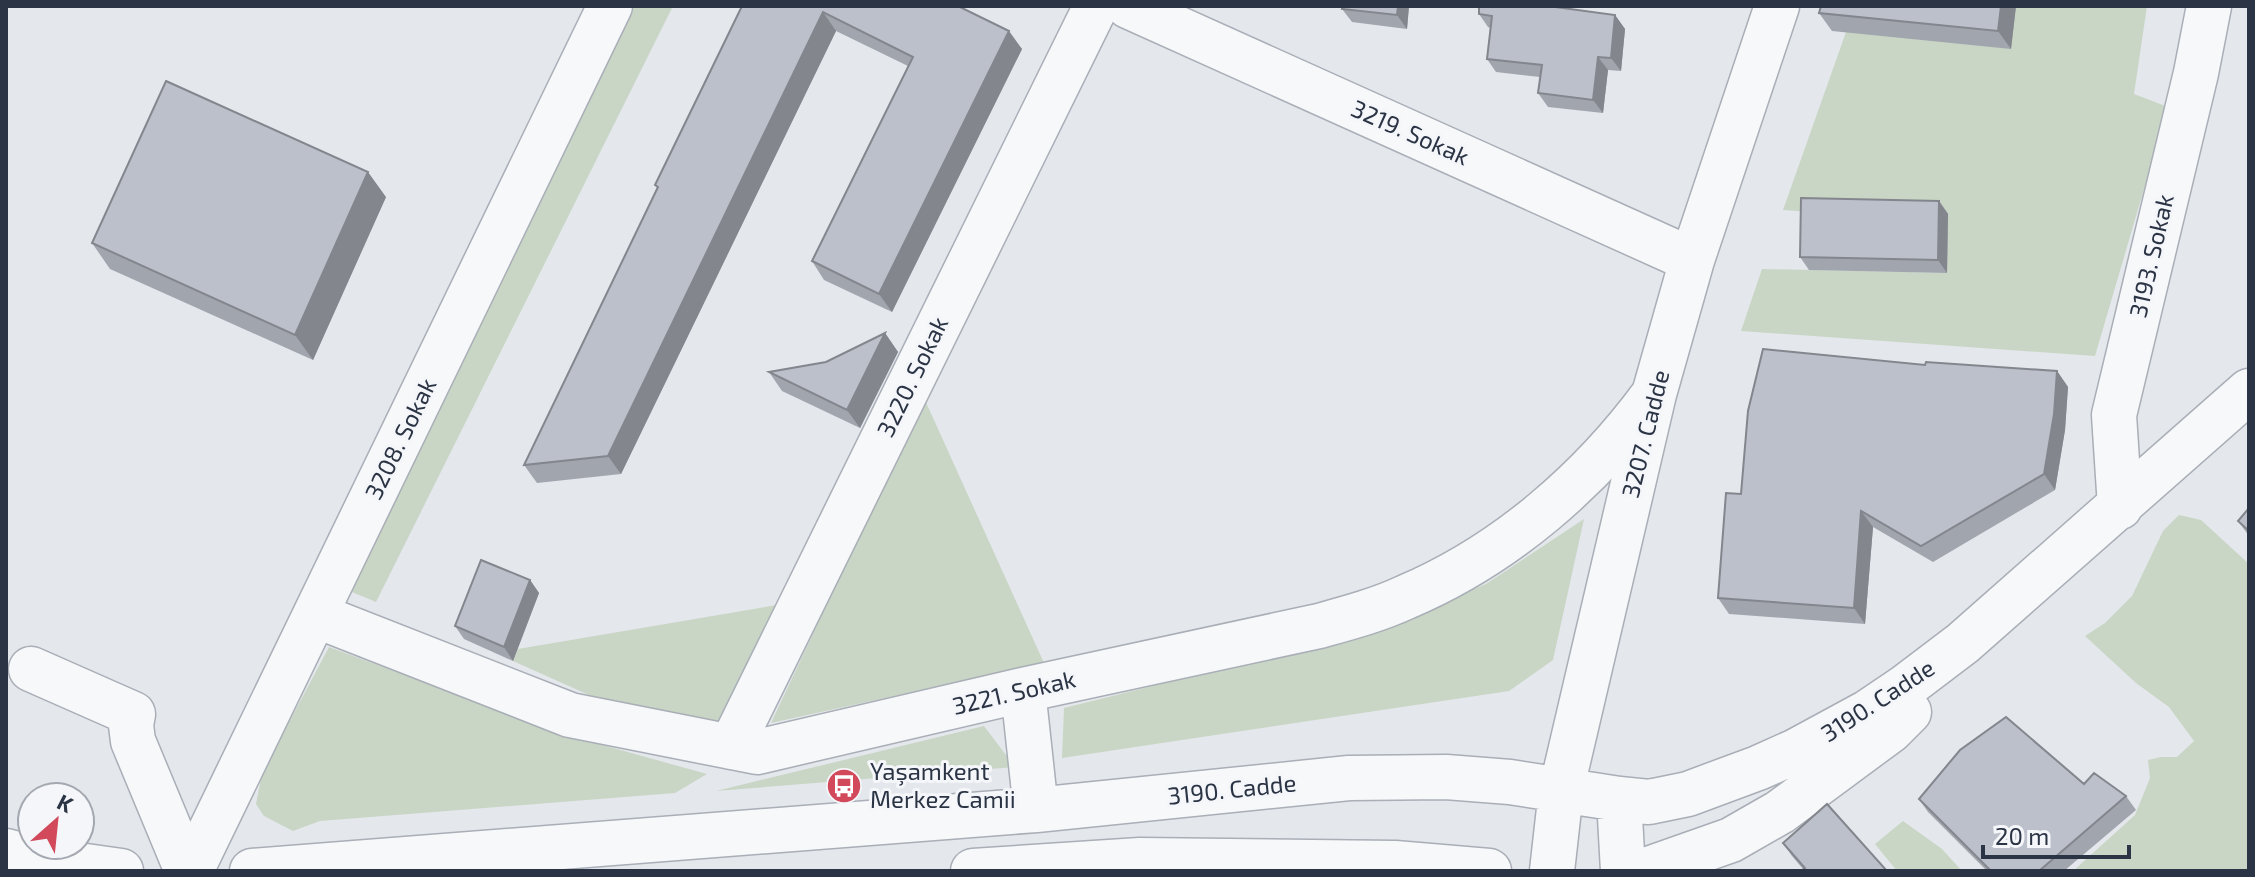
<svg xmlns="http://www.w3.org/2000/svg" width="2255" height="877" font-family="'Exo 2',sans-serif">
<rect width="100%" height="100%" fill="#e4e7ec"/>
<path fill="#c9d6c5" d="M 630,6 L 673,6 L 376,602 L 352,592 Z
M 2016,6 L 2147,6 L 2134,94 L 2168,107 L 2095,356 L 1741,331 L 1762,269 L 1947,273 L 1811,212 L 1783,210 L 1846,32 Z
M 924,398 L 1044,663 L 771,723 Z
M 2179,515 L 2201,520 L 2249,564 L 2249,871 L 2073,871 L 2135,815 L 2150,778 L 2148,760 L 2161,757 L 2177,757 L 2194,741 L 2169,707 L 2136,683 L 2085,636 L 2105,623 L 2132,596 L 2163,531 Z
M 1584,519 L 1553,660 L 1509,691 L 1062,758 L 1064,708 L 1378,630 L 1486,584 Z
M 783,604 L 718,721 L 600,700 L 513,661 L 518,649 Z
M 329,647 L 570,736 L 707,774 L 675,793 L 320,821 L 293,831 L 264,816 L 256,804 L 262,773 Z
M 984,726 L 1015,767 L 716,791 Z
M 1903,821 L 1942,849 L 1962,871 L 1897,871 L 1875,844 Z"/>
<g fill="none" stroke-linecap="round" stroke-linejoin="round">
<g stroke="#a9aeb7" stroke-width="47">
<path id="minor" d="M 1128,6 L 1692,260
M 2120,507 L 2114,415 L 2196,73 L 2209,6
M 315,615 L 570,715 L 757,752 L 1023,690 L 1319,626 C 1348,618 1378,610 1406,597 C 1505,555 1591,480 1654,394
M 31,669 L 133,714 L 131,725 L 133,741 L 187,871
M 1023,690 L 1036,810
M 731,747 L 1096,6
M 1619,799 L 1623,871
M 6,851 L 36,859 L 121,871
M 191,871 L 610,6
M 252,871 L 1036,810 L 1349,778 L 1446,777 L 1510,782 L 1619,799 L 1649,802 L 1688,794 L 1758,768 L 1796,751 L 1868,712 L 1905,687 L 1963,643 L 2249,391
M 973,871 L 1140,860 L 1395,863 L 1489,871
M 1552,871 L 1561,791 L 1654,394 L 1692,260 L 1777,6
M 1643,871 L 1731,840 L 1780,812 L 1891,730 L 1909,712"/>
</g>
<use href="#minor" stroke="#f7f8fa" stroke-width="44"/>
</g>
<path fill="#a1a5ae" d="M 742,6 L 958,6 L 1022,49 L 892,312 L 824,280 L 812,261 L 908,66 L 836,31 L 621,474 L 537,483 L 524,465 L 657,188 L 655,185 Z
M 1343,6 L 1409,6 L 1407,29 L 1352,22 L 1342,9 Z
M 1479,6 L 1559,6 L 1558,8 L 1615,15 L 1625,29 L 1621,71 L 1608,70 L 1603,113 L 1548,107 L 1538,93 L 1540,77 L 1496,72 L 1487,59 L 1490,28 L 1488,27 L 1479,14 Z
M 1821,6 L 2016,6 L 2011,49 L 1832,31 L 1819,13 Z
M 386,197 L 313,360 L 110,269 L 92,243 Z
M 1939,201 L 1948,214 L 1947,273 L 1809,270 L 1800,257 Z
M 885,333 L 898,352 L 860,428 L 782,391 L 769,372 L 826,362 Z
M 1925,365 L 2057,371 L 2068,387 L 2065,430 L 2055,490 L 1933,562 L 1873,527 L 1865,624 L 1729,614 L 1718,598 L 1741,494 Z
M 2249,508 L 2249,536 L 2238,521 Z
M 530,580 L 539,593 L 513,661 L 464,639 L 455,626 Z
M 2084,784 L 2126,796 L 2136,810 L 2064,871 L 1987,871 L 1928,812 L 1919,799 Z
M 1783,843 L 1887,871 L 1803,869 L 1792,856 Z"/>
<path fill="#83868d" d="M 1398,6 L 1409,6 L 1407,29 L 1397,15 Z
M 2001,6 L 2016,6 L 2011,49 L 1998,31 Z
M 823,12 L 836,31 L 621,474 L 608,456 Z
M 1615,15 L 1625,29 L 1621,71 L 1611,58 Z
M 1009,31 L 1022,49 L 892,312 L 879,294 Z
M 1598,57 L 1608,70 L 1603,113 L 1593,100 Z
M 368,172 L 386,197 L 313,360 L 295,335 Z
M 1939,201 L 1948,214 L 1947,273 L 1938,260 Z
M 885,333 L 898,352 L 860,428 L 847,410 Z
M 2057,371 L 2068,387 L 2065,430 L 2055,490 L 2044,474 Z
M 1861,511 L 1873,527 L 1865,624 L 1854,608 Z
M 530,580 L 539,593 L 513,661 L 504,647 Z"/>
<path fill="#bbc0ca" stroke="#83868d" stroke-width="2" d="M 742,6 L 958,6 L 1009,31 L 879,294 L 812,261 L 913,57 L 823,12 L 608,456 L 524,465 L 658,187 L 655,185 Z
M 1343,6 L 1398,6 L 1397,15 L 1342,9 Z
M 1479,6 L 1548,6 L 1615,15 L 1611,58 L 1598,57 L 1593,100 L 1538,93 L 1542,65 L 1487,59 L 1492,16 L 1479,14 Z
M 1821,6 L 2001,6 L 1998,31 L 1819,13 Z
M 166,81 L 368,172 L 295,335 L 92,243 Z
M 1801,198 L 1939,201 L 1938,260 L 1800,257 Z
M 885,333 L 847,410 L 769,372 L 826,362 Z
M 1763,349 L 1925,365 L 1926,362 L 2057,371 L 2054,414 L 2044,474 L 1921,546 L 1861,511 L 1854,608 L 1718,598 L 1726,493 L 1741,494 L 1748,411 Z
M 2249,508 L 2249,531 L 2238,521 Z
M 481,560 L 530,580 L 504,647 L 455,626 Z
M 2006,717 L 2084,784 L 2094,773 L 2126,796 L 2039,871 L 1991,871 L 1919,799 L 1960,750 Z
M 1827,804 L 1887,871 L 1801,871 L 1805,868 L 1783,843 Z"/>
<defs>
<g id="bus-disc" transform="scale(1.8)"><circle r="9.5" fill="#d1495b" stroke="#f4f6f9"/><path d="M-5-6H5V4H4V6H2V4H-2V6H-4V4H-5ZM-3.5-4V0h7V-4ZM-3.5 1.2v1.5H-2V1.2ZM2 1.2v1.5H3.5V1.2Z" fill="#fff"/></g>
</defs>
<g fill-rule="evenodd">
<use href="#bus-disc" x="844" y="786"/>
</g>
<g text-anchor="middle" stroke-width="6" stroke-linejoin="round" paint-order="stroke">
<g font-size="24" fill="#2b3445" stroke="#f4f6f9">
<text transform="translate(1410 133) rotate(24)" y="8">3219. Sokak</text>
<text transform="translate(2152 256) rotate(-77)" y="8">3193. Sokak</text>
<text transform="translate(913 377) rotate(-64)" y="8">3220. Sokak</text>
<text transform="translate(1646 434) rotate(-76)" y="8">3207. Cadde</text>
<text transform="translate(401 439) rotate(-64)" y="8">3208. Sokak</text>
<text transform="translate(1014 693) rotate(-13)" y="8">3221. Sokak</text>
<text transform="translate(1878 701) rotate(-33)" y="8">3190. Cadde</text>
<text transform="translate(1232 790) rotate(-6)" y="8">3190. Cadde</text>
</g>
<g font-size="24" fill="#2b3445" stroke="#f4f6f9" text-anchor="start">
<text x="870" y="780">Yaşamkent<tspan x="870" dy="28">Merkez Camii</tspan></text>
</g>
</g>
<rect width="2255" height="877" fill="none" stroke="#2b3445" stroke-width="16"/>
<g transform="translate(56 821) rotate(27)"><circle r="38" fill="#f4f6f9" stroke="#a4a8b1" stroke-width="2"/>
<path d="M0-6L14 30L0 20L-14 30Z" fill="#d1495b"/>
<text y="-12" font-size="22" font-weight="bold" text-anchor="middle" fill="#2b3445">K</text>
</g>
<path d="M1983 845v12h146v-12" fill="none" stroke="#2b3445" stroke-width="4"/>
<text x="1995" y="845" font-size="24" fill="#2b3445" stroke="#f4f6f9" stroke-width="6" paint-order="stroke">20 m</text>
</svg>
